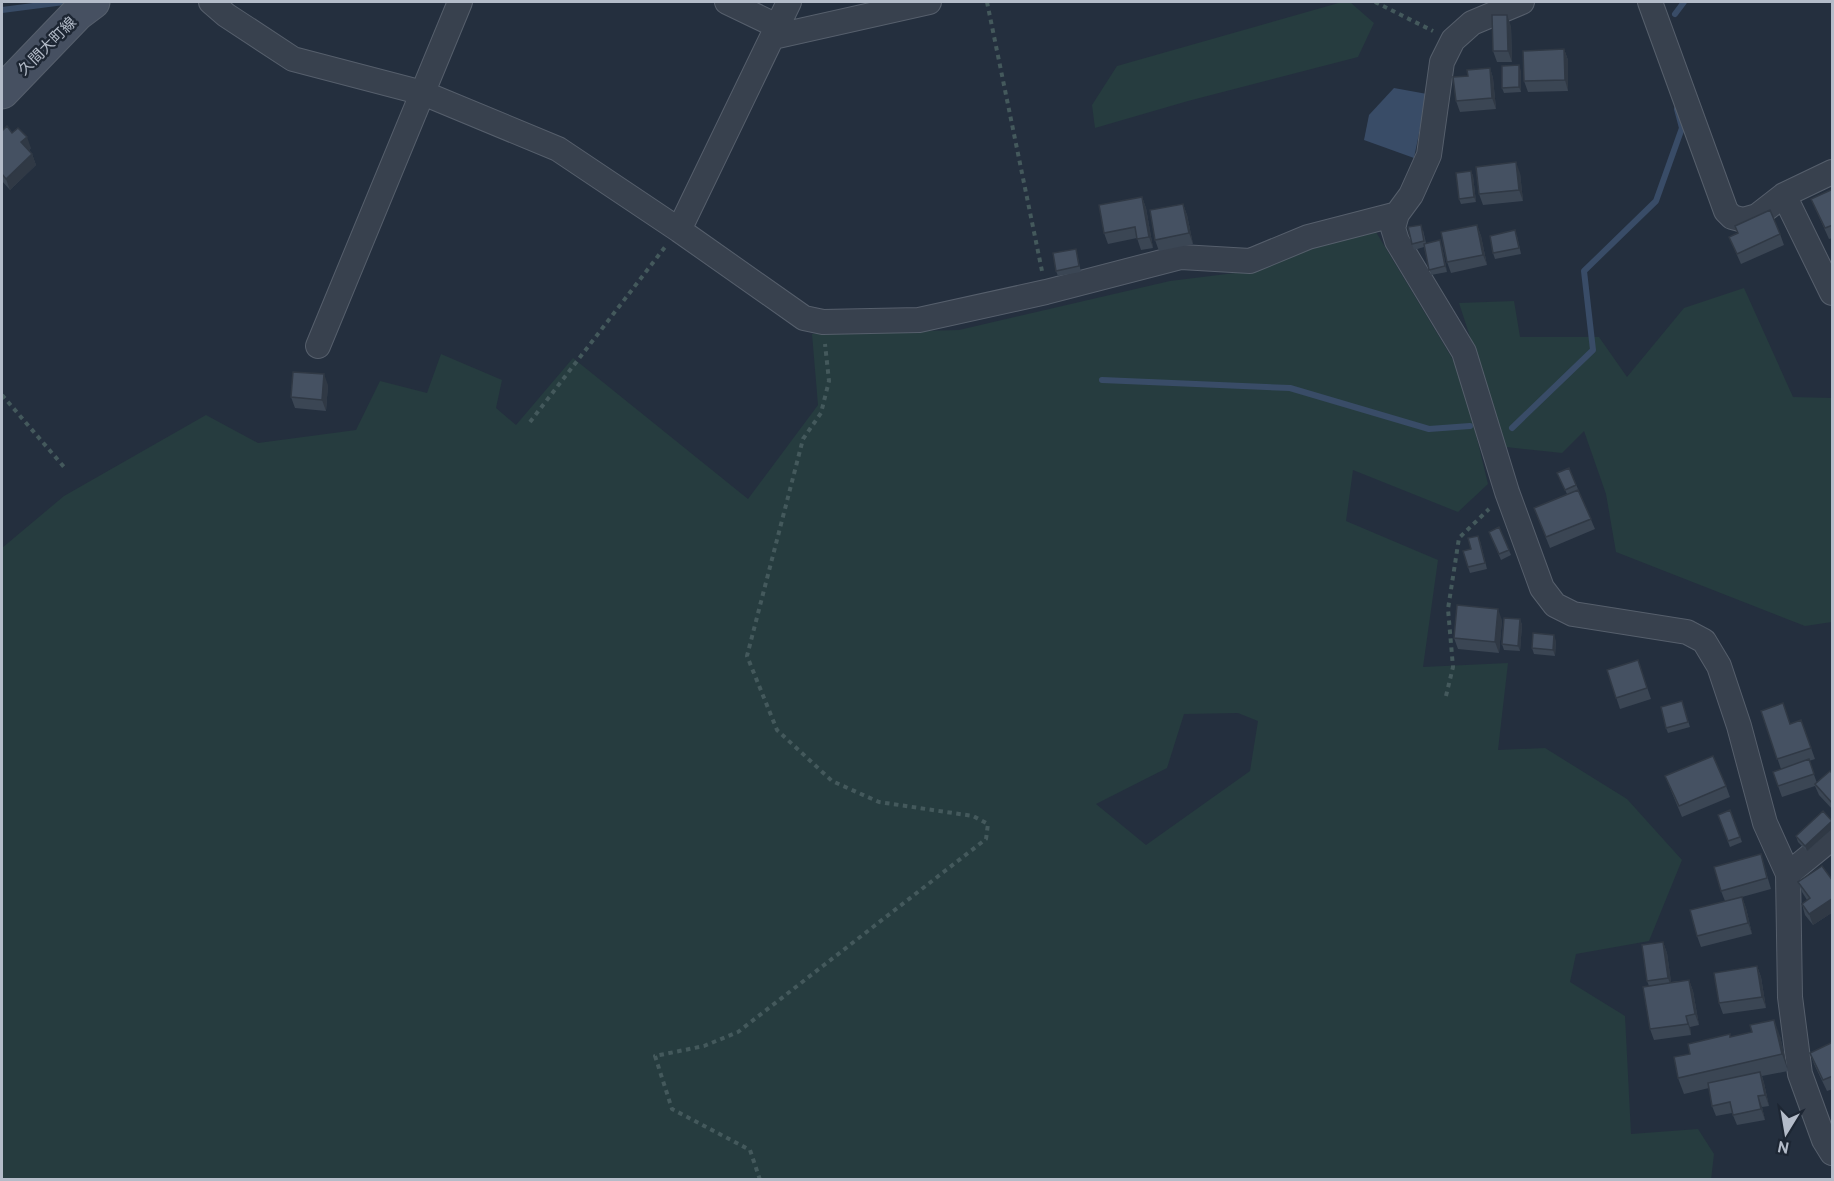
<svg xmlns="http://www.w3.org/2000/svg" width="1834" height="1181" font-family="Overpass,'Noto Sans JP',sans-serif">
<rect width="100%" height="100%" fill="#242f3e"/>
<path fill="#263c3f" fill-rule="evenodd" d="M 1342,2 L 1350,2 L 1374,23 L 1358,57 L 1188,101 L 1095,128 L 1092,105 L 1117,66 Z
M 1373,227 L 1461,373 L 1488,484 L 1458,512 L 1353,470 L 1346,521 L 1438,560 L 1423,667 L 1508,663 L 1498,750 L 1545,748 L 1627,799 L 1682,860 L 1649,941 L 1576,954 L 1570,982 L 1625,1016 L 1631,1134 L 1698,1129 L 1714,1154 L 1711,1180 L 2,1180 L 2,548 L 64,496 L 206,415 L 258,443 L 356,430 L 380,381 L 427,393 L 441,354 L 502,380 L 496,408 L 516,425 L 573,358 L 748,499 L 818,405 L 812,334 L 959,330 L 1170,281 L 1251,271 ZM 1238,713 L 1258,721 L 1250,771 L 1146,845 L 1096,804 L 1167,768 L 1184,714 Z
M 1744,288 L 1793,397 L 1832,398 L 1832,622 L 1805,626 L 1616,552 L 1606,494 L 1584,431 L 1562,453 L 1506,447 L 1459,303 L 1514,301 L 1520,337 L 1599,337 L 1627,377 L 1684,308 Z"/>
<path fill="#394c67" d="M 1394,88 L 1427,94 L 1414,158 L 1364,140 L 1369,115 Z"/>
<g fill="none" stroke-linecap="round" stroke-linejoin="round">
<path stroke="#394c67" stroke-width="6" d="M 2,10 L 64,2
M 1675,14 L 1684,2
M 1102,380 L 1290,388 L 1429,429 L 1470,426
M 1512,428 L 1593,350 L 1584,271 L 1656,201 L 1682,128 L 1677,109"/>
<g stroke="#565f6c" stroke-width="26">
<path id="street" d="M 211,2 L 226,15 L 293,59 L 423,93 L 558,149 L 679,230 L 804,318 L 823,322 L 919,320 L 1046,292 L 1181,257 L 1250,261 L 1308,237 L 1397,214
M 727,2 L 777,26
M 1522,2 L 1472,23 L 1453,40 L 1442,62 L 1429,155 L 1411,195 L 1397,214 L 1393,228 L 1397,241 L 1464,352 L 1507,492 L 1542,588 L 1555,605 L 1573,614 L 1687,632 L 1704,641 L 1719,666 L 1739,726 L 1765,823 L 1788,874 L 1790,997 L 1800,1074 L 1824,1140 L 1832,1153
M 1650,2 L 1726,211 L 1732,217 L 1743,220 L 1757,216 L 1784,195 L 1832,172
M 773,37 L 929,2
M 1784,195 L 1832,293
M 679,230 L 789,2
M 318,346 L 460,2
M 1788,874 L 1832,838"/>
</g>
<g stroke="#565f6c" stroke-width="35">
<path id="secondary" d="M 2,92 L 77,14 L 93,2"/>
</g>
<path stroke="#44595c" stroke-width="4" stroke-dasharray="4.5 4.5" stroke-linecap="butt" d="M 987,2 L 1042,271
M 1375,2 L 1433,31
M 2,395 L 64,467
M 530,422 L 665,247
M 1446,696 L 1453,667 L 1448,609 L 1459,538 L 1489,509
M 760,1180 L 750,1150 L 672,1109 L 655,1056 L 704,1046 L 738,1032 L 986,839 L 988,824 L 973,816 L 879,802 L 832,781 L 777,730 L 747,656 L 803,439 L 821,413 L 829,381 L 825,344"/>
<use href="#street" stroke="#38414e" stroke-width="24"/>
<use href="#secondary" stroke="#465061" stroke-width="33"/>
</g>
<path fill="#3b4654" d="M 1511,26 L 1512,62 L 1497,62 L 1493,51 Z
M 1564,49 L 1568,60 L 1568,91 L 1528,92 L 1524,81 Z
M 1490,68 L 1493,78 L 1496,109 L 1460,112 L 1456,101 Z
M 1521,71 L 1521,92 L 1504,93 L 1502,88 Z
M 2,131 L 12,133 L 31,148 L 29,150 L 32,154 L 36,165 L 10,190 L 2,181 Z
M 1471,171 L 1473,176 L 1476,202 L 1461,204 L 1459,199 Z
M 1520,173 L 1523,201 L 1483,205 L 1479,194 Z
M 1833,189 L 1833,238 L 1829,239 L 1811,199 Z
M 1142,197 L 1146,208 L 1153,248 L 1141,250 L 1137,238 L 1108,244 L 1104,233 Z
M 1183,204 L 1187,215 L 1193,244 L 1159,251 L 1155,240 Z
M 1477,225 L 1481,236 L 1487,265 L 1451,273 L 1447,262 Z
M 1423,230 L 1426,243 L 1442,246 L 1447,272 L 1431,275 L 1424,247 L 1414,250 L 1412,244 Z
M 1780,234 L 1784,245 L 1741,264 L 1729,237 Z
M 1517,236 L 1521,254 L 1495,259 L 1493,253 Z
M 1076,249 L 1081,272 L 1058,276 L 1056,271 Z
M 328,385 L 326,411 L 295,408 L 291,397 Z
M 1569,468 L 1595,529 L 1550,548 L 1534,508 L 1567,494 L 1557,473 Z
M 1499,527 L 1511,555 L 1501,560 L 1489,532 Z
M 1480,541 L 1487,569 L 1470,573 L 1468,567 L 1471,549 Z
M 1520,619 L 1522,625 L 1520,651 L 1504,650 L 1502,644 Z
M 1502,620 L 1499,653 L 1458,649 L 1454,638 Z
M 1556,641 L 1555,656 L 1534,654 L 1532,648 Z
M 1638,660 L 1651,699 L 1620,709 L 1607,670 Z
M 1682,701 L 1690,727 L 1668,733 L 1666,728 Z
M 1761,711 L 1790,724 L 1801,720 L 1815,759 L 1809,761 L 1817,783 L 1833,774 L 1833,810 L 1819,795 L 1815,786 L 1782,797 L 1773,772 L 1781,769 Z
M 1665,776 L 1726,786 L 1730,797 L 1682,817 Z
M 1730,810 L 1742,842 L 1730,847 L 1718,815 Z
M 1832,821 L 1833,828 L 1807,851 L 1798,842 L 1796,836 Z
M 1764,865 L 1771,889 L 1742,897 L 1746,908 L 1752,934 L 1701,947 L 1697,936 L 1725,901 L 1721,891 Z
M 1833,881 L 1833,912 L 1813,925 L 1805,915 L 1802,904 L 1807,900 L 1802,892 L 1798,882 Z
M 1663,942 L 1667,953 L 1671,982 L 1689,980 L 1693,991 L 1699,1025 L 1690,1027 L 1691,1035 L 1654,1040 L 1650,1029 L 1649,986 L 1647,981 Z
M 1757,966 L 1761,977 L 1766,1008 L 1723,1014 L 1719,1003 Z
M 1780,1036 L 1788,1071 L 1762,1076 L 1764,1083 L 1769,1106 L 1762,1107 L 1765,1120 L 1737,1125 L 1732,1113 L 1716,1116 L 1712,1106 L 1709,1088 L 1684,1094 L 1678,1078 L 1690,1054 L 1731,1037 Z
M 1833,1042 L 1833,1089 L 1827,1091 L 1814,1064 L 1810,1053 Z"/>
<path fill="#303945" d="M 1507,15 L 1511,26 L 1512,62 L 1508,51 Z
M 1564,49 L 1568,60 L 1568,91 L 1565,80 Z
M 1519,65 L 1521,71 L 1521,92 L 1519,87 Z
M 1490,68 L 1493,78 L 1496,109 L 1492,98 Z
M 27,137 L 31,148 L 25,153 L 21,142 Z
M 32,154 L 36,165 L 10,190 L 6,179 Z
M 1516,162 L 1520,173 L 1523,201 L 1519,190 Z
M 1471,171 L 1473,176 L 1476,202 L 1474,197 Z
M 1142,197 L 1146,208 L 1153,248 L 1149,237 Z
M 1183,204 L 1187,215 L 1193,244 L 1189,233 Z
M 1477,225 L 1481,236 L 1487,265 L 1483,255 Z
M 1440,240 L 1442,246 L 1447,272 L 1445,266 Z
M 324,374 L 328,385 L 326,411 L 322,400 Z
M 1498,609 L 1502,620 L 1499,653 L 1495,642 Z
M 1520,619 L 1522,625 L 1520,651 L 1518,646 Z
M 1554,635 L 1556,641 L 1555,656 L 1553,650 Z
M 1832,821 L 1833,828 L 1807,851 L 1805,846 Z
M 1742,897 L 1746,908 L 1752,934 L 1748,923 Z
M 1833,898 L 1833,912 L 1813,925 L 1809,914 Z
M 1663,942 L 1667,953 L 1672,989 L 1668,978 Z
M 1757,966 L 1761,977 L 1766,1008 L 1762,997 Z
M 1689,980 L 1693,991 L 1699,1025 L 1695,1014 Z
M 1686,1016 L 1690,1027 L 1691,1035 L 1688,1024 Z
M 1774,1020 L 1780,1036 L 1788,1071 L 1782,1054 Z
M 1760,1072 L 1764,1083 L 1769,1106 L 1765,1095 Z
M 1758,1096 L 1762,1107 L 1765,1120 L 1761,1109 Z"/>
<path fill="#455162" stroke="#303945" stroke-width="1.5" d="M 1492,15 L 1507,15 L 1508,51 L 1493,51 Z
M 1564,49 L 1565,80 L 1524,81 L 1523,51 Z
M 1519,65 L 1519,87 L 1502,88 L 1502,66 Z
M 1490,68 L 1492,98 L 1456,101 L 1453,77 L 1468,76 L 1467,70 Z
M 7,126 L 12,133 L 18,128 L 27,137 L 21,142 L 32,154 L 6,179 L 2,174 L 2,131 Z
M 1516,162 L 1519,190 L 1479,194 L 1476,167 Z
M 1471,171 L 1474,197 L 1459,199 L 1456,173 Z
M 1833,189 L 1833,225 L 1825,228 L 1811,199 Z
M 1142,197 L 1149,237 L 1137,239 L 1135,227 L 1104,233 L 1099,205 Z
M 1183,204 L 1189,233 L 1155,240 L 1150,210 Z
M 1770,210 L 1780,234 L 1737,254 L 1729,237 L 1738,233 L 1735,226 Z
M 1421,225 L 1424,241 L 1412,244 L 1408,227 Z
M 1477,225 L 1483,255 L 1447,262 L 1441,232 Z
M 1515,230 L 1519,248 L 1493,253 L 1490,236 Z
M 1440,240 L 1445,266 L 1429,270 L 1424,244 Z
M 1076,249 L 1079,266 L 1056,271 L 1053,253 Z
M 293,372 L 324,374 L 322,400 L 291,397 Z
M 1569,468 L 1576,485 L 1565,490 L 1557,473 Z
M 1578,490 L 1591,519 L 1546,537 L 1534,508 Z
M 1499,527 L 1509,550 L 1499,554 L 1489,532 Z
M 1478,536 L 1485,563 L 1468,567 L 1463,551 L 1471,549 L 1468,538 Z
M 1457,605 L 1498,609 L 1495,642 L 1454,638 Z
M 1504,618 L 1520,619 L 1518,646 L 1502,644 Z
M 1533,633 L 1554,635 L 1553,650 L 1532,648 Z
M 1638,660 L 1647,688 L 1616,698 L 1607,670 Z
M 1682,701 L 1688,722 L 1666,728 L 1661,707 Z
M 1783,703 L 1790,724 L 1801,720 L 1811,748 L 1777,759 L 1761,711 Z
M 1713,756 L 1726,786 L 1679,806 L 1665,776 Z
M 1809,759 L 1814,774 L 1778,786 L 1773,772 Z
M 1830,771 L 1833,774 L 1833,804 L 1815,784 Z
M 1730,810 L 1740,837 L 1728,841 L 1718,815 Z
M 1823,811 L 1832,821 L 1805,846 L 1796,836 Z
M 1761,854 L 1767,878 L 1721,891 L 1714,867 Z
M 1822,866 L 1833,881 L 1833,898 L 1809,914 L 1802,904 L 1810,898 L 1798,882 Z
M 1742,897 L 1748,923 L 1697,936 L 1690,910 Z
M 1663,942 L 1668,978 L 1647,981 L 1642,945 Z
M 1757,966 L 1762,997 L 1719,1003 L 1714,973 Z
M 1689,980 L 1695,1014 L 1686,1016 L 1688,1024 L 1650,1029 L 1643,987 Z
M 1774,1020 L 1782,1054 L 1678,1078 L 1674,1057 L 1690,1054 L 1688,1044 L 1730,1034 L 1730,1037 L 1752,1032 L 1750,1025 Z
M 1833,1042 L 1833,1076 L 1823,1080 L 1810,1053 Z
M 1760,1072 L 1765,1095 L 1758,1096 L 1761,1109 L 1733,1115 L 1730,1102 L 1712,1106 L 1708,1083 Z"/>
<g text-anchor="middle" stroke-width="5" stroke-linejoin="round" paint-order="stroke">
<g font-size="15" fill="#b4bcc9" stroke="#1d2633">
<text transform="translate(47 46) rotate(-45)" y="5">久間大町線</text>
</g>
</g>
<rect width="1834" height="1181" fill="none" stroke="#b4bcc9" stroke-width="6"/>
<g transform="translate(1786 1133) rotate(191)" stroke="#1d2633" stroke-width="4.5" paint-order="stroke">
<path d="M0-4.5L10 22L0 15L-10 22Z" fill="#b4bcc9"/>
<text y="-9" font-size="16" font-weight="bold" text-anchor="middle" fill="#b4bcc9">N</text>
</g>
</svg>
